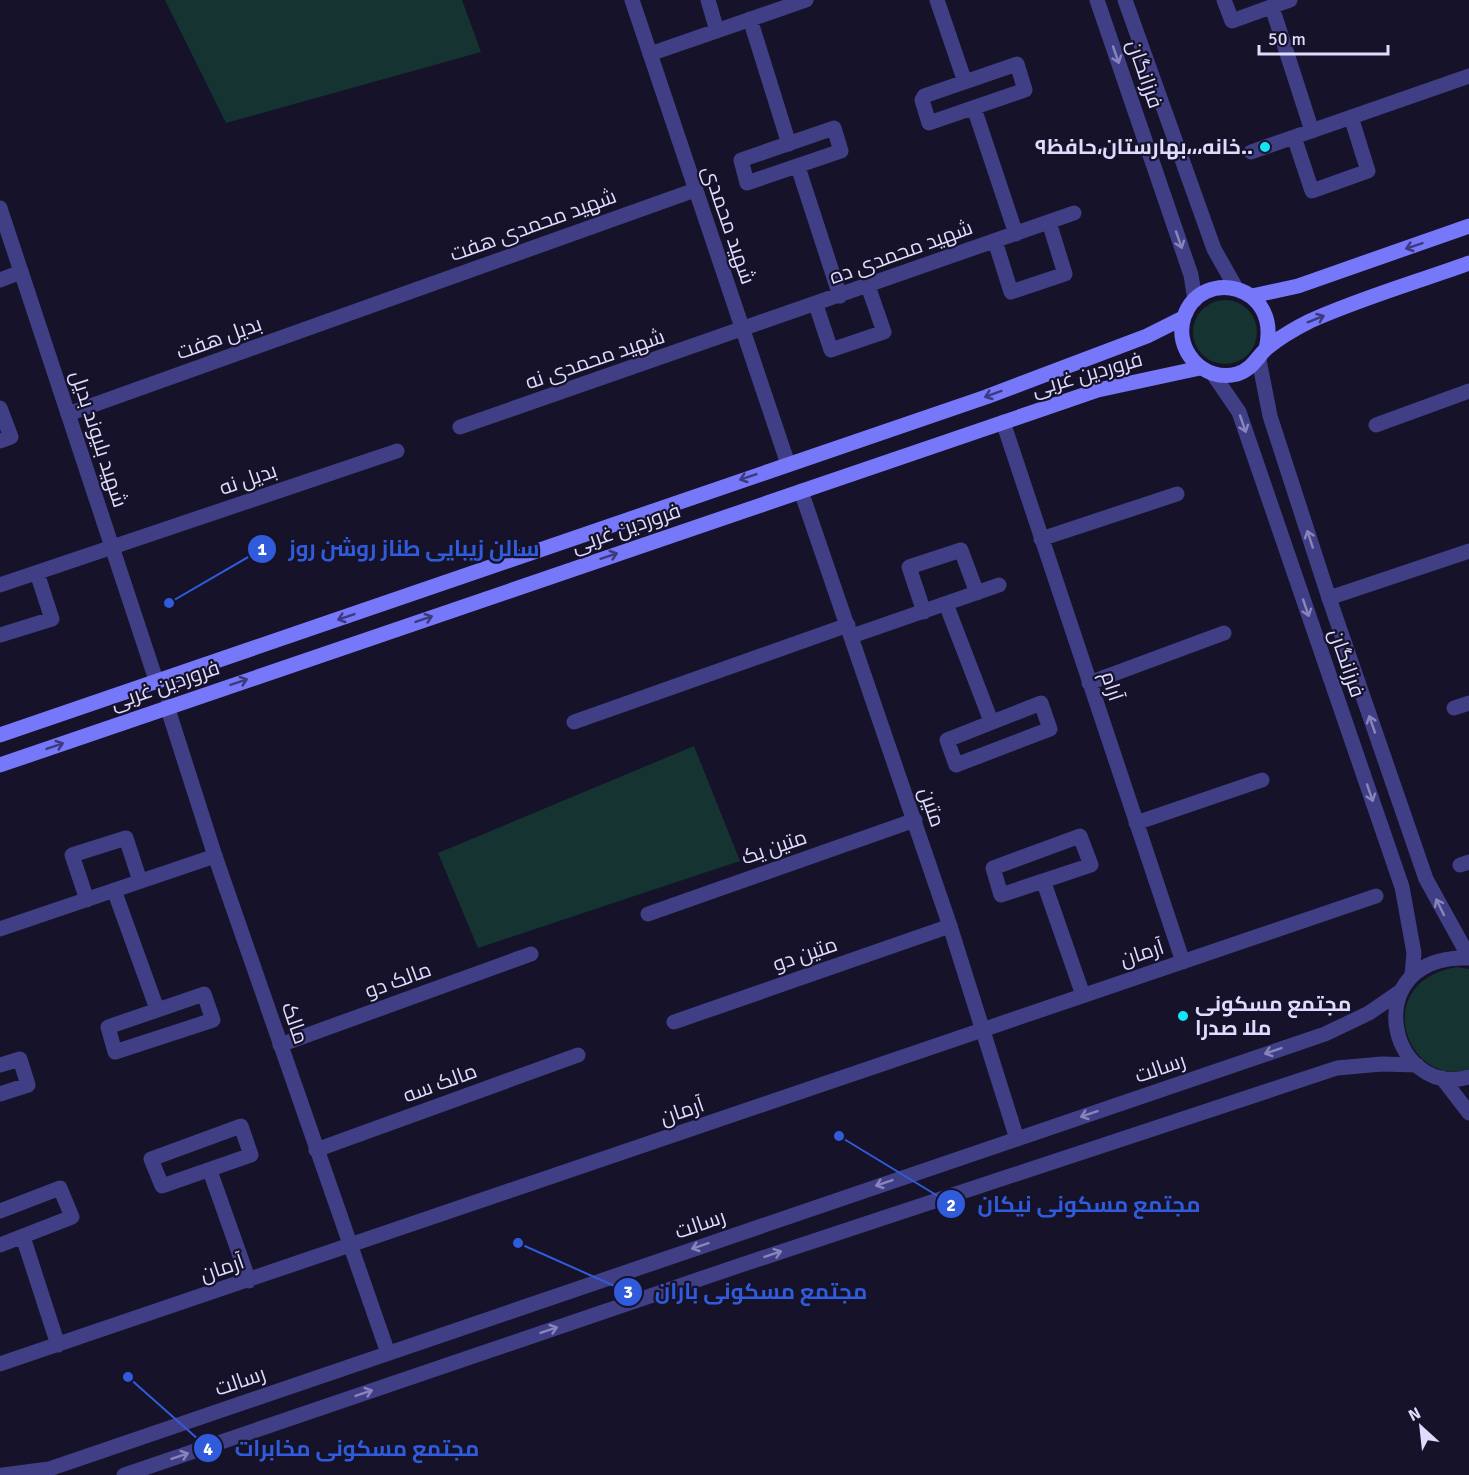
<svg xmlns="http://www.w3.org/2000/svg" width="1469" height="1475" font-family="Signika,Cairo,sans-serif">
<rect width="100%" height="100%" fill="#151229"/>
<path fill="#153331" d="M 165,0 L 462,0 L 481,52 L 226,123 Z
M1193 332a32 32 0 1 1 64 0a32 32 0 1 1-64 0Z
M 694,746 L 740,861 L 478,948 L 438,853 Z
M 1457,967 L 1469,969 L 1469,1069 C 1408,1090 1367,982 1457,967 Z"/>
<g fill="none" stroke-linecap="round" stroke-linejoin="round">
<path stroke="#403f86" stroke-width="15" d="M 708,0 L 717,31
M 937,0 L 965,82
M 1224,0 L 1232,21 L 1290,0
M 1272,7 L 1312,131
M 750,19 L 789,144
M 650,54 L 806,0
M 1017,64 L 1025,90 L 929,123 L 922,100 L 924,96 Z
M 974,108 L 1016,234
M 834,128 L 841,151 L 747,183 L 741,160 Z
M 1294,137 L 1312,191 L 1368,171 L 1351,117
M 1251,152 L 1469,76
M 798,167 L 840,296
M 995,241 L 1011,292 L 1065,274 L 1049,222
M 0,280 L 21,272
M 816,305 L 831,350 L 884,332 L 868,286
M 0,408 L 11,437 L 0,441
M 68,414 L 695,190
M 1003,422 L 1183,962
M 1376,425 L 1469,391
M 460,427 L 1074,213
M 1041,539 L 1177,494
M 0,585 L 397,451
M 1329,598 L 1469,551
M 946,604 L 991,721
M 924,612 L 909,567 L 961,550 L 977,593
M 0,635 L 52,619 L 37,573
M 852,636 L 999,585
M 1089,683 L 1224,633
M 1041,703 L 1050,729 L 956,765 L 947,740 Z
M 1454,708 L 1469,703
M 574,722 L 848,625
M 1136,823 L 1262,780
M 1080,836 L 1091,865 L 1001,895 L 993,868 Z
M 1460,865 L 1469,862
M 1044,883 L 1083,995
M 114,890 L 157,1009
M 87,900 L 72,855 L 126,838 L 140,881
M 648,914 L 915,820
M 0,929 L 215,856
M 204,994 L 213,1020 L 115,1052 L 108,1027 Z
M 674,1022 L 950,926
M 280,1045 L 531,954
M 0,1065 L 20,1059 L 28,1085 L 0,1094
M 241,1126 L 251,1155 L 162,1186 L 151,1159 Z
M 316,1150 L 578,1055
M 210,1171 L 249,1281
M 0,1211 L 60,1188 L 72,1217 L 0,1245
M 23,1237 L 58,1345
M 0,1364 L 1376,896"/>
<path stroke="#403f86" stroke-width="15" d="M 632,0 L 788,464
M 1097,0 L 1191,275 L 1195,300
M 1125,0 L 1214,249 L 1236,288
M 0,208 L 157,683
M 1259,360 L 1270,416 L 1329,598 L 1426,879 L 1469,957
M 1213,374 L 1239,412 L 1402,887 L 1414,953 L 1412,975
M 801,491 L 950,926 L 1017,1139
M 167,706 L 215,856 L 388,1353
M 1469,958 C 1356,954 1388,1100 1469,1077
M 1442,1078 L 1469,1113
M 3,1475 L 49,1469 L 1325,1034 L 1369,1013 L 1401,991
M 124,1475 L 747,1263 L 1337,1068 L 1382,1064 L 1417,1065"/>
<path stroke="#7777f9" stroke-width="15" d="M 1252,296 L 1298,286 L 1469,226
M 1266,349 C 1282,284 1201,266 1184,317 C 1173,350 1204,383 1237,374 C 1253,369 1257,357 1267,348 C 1279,338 1296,328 1310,321 C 1361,298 1417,282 1469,263
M 0,735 L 986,397 L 1147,336 L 1183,318
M 0,765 L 1098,390 L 1200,368"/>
</g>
<defs><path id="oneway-shaft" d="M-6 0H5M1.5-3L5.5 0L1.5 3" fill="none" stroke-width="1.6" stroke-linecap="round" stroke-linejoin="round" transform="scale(1.5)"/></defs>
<g stroke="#8885bc">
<use href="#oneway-shaft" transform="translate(1116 55) rotate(71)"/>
<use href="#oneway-shaft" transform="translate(1179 240) rotate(71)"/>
<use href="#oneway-shaft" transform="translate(1243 424) rotate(71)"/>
<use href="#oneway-shaft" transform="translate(1310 539) rotate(-108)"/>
<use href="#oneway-shaft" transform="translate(1306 608) rotate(71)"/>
<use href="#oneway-shaft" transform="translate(1372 724) rotate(-109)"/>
<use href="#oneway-shaft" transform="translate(1370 793) rotate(71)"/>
<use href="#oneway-shaft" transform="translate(1440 907) rotate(-116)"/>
<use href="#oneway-shaft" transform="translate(1273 1051) rotate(161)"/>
<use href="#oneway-shaft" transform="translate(1089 1114) rotate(161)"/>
<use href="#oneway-shaft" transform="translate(884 1183) rotate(161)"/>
<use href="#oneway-shaft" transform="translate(700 1246) rotate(161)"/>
<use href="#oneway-shaft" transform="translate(773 1254) rotate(-18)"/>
<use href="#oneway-shaft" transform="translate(549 1330) rotate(-19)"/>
<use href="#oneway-shaft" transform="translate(364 1393) rotate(-19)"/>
<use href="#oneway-shaft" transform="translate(180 1456) rotate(-19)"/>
</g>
<g stroke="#3c3a7c">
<use href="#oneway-shaft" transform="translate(1414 246) rotate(161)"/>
<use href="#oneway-shaft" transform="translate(1316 319) rotate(-22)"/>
<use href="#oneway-shaft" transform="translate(993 394) rotate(160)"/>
<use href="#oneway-shaft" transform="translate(748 477) rotate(161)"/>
<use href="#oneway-shaft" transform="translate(609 556) rotate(-19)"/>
<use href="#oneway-shaft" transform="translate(346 617) rotate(161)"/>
<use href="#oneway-shaft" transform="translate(424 619) rotate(-19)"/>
<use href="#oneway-shaft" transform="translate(239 682) rotate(-19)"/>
<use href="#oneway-shaft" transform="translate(55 746) rotate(-19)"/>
</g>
<g fill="#10e4f5" stroke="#151229" stroke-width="2">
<circle cx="1265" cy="147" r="6"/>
<circle cx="1183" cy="1016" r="6"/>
</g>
<g text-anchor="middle" stroke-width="4.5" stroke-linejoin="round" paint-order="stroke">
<g font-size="21" fill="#dfdbfe" stroke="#151229">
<text transform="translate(1145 74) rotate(71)" y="7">فرزانگان</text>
<text transform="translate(533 225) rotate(-20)" y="7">شهید محمدی هفت</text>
<text transform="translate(729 225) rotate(71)" y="7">شهید محمدی</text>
<text transform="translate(901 252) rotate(-20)" y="7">شهید محمدی ده</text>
<text transform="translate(219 338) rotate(-20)" y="7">بدیل هفت</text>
<text transform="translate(595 359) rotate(-19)" y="7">شهید محمدی نه</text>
<text transform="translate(1087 374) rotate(-16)" y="7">فروردین غربی</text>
<text transform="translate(99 439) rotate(72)" y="7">شهید بلیوند بدیل</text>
<text transform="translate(248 479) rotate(-19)" y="7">بدیل نه</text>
<text transform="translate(626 528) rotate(-19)" y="7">فروردین غربی</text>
<text transform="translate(1347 663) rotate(71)" y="7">فرزانگان</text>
<text transform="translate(165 685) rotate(-19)" y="7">فروردین غربی</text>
<text transform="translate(1112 686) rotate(72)" y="7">آرام</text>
<text transform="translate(932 807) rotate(71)" y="7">متین</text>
<text transform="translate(774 847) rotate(-19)" y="7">متین یک</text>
<text transform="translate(1142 953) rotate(-18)" y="7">آرمان</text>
<text transform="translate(805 954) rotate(-19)" y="7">متین دو</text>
<text transform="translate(398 980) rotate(-20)" y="7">مالک دو</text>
<text transform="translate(295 1023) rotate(71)" y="7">مالک</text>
<text transform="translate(1160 1068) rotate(-19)" y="7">رسالت</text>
<text transform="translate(440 1083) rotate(-20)" y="7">مالک سه</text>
<text transform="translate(682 1111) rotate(-19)" y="7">آرمان</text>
<text transform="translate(700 1224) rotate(-19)" y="7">رسالت</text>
<text transform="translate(222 1268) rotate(-19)" y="7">آرمان</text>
<text transform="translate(240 1381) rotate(-19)" y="7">رسالت</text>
</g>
<g font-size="21" font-weight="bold" fill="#dfdbfe" stroke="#151229" text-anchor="end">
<text x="1253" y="154">خانه،،،بهارستان،حافظ۹..</text>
<text x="1195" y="1011" text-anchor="start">مجتمع مسکونی<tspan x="1195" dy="24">ملا صدرا</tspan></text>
</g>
</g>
<path fill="none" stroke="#305cdc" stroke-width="2" d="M169 603L262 549M839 1136L951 1204M518 1243L628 1292M128 1377L208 1448"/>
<g fill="#305cdc" stroke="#151229" stroke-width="2">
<circle cx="169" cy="603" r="6"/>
<circle cx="839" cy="1136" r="6"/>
<circle cx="518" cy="1243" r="6"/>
<circle cx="128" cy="1377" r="6"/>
<circle cx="262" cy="549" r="15"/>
<circle cx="951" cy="1204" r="15"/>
<circle cx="628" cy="1292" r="15"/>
<circle cx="208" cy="1448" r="15"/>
</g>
<g font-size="18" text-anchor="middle" font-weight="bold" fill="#fff">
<text x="262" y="555">1</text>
<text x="951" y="1211">2</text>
<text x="628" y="1298">3</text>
<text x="208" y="1455">4</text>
</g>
<g font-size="22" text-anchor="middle" font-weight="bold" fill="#305cdc" stroke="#151229" stroke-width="4.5" stroke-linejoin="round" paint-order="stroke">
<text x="414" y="556">سالن زیبایی طناز روشن روز</text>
<text x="1089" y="1212">مجتمع مسکونی نیکان</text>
<text x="761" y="1299">مجتمع مسکونی باران</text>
<text x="357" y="1456">مجتمع مسکونی مخابرات</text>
</g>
<g transform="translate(1421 1427) rotate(333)" stroke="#151229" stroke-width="4.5" paint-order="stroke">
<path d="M0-4.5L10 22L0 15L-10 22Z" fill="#dfdbfe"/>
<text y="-9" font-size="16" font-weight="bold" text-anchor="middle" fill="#dfdbfe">N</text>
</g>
<path d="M1259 45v9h129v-9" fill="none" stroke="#dfdbfe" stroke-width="3"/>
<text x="1268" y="45" font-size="18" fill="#dfdbfe" stroke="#151229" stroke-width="4.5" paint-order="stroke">50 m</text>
</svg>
